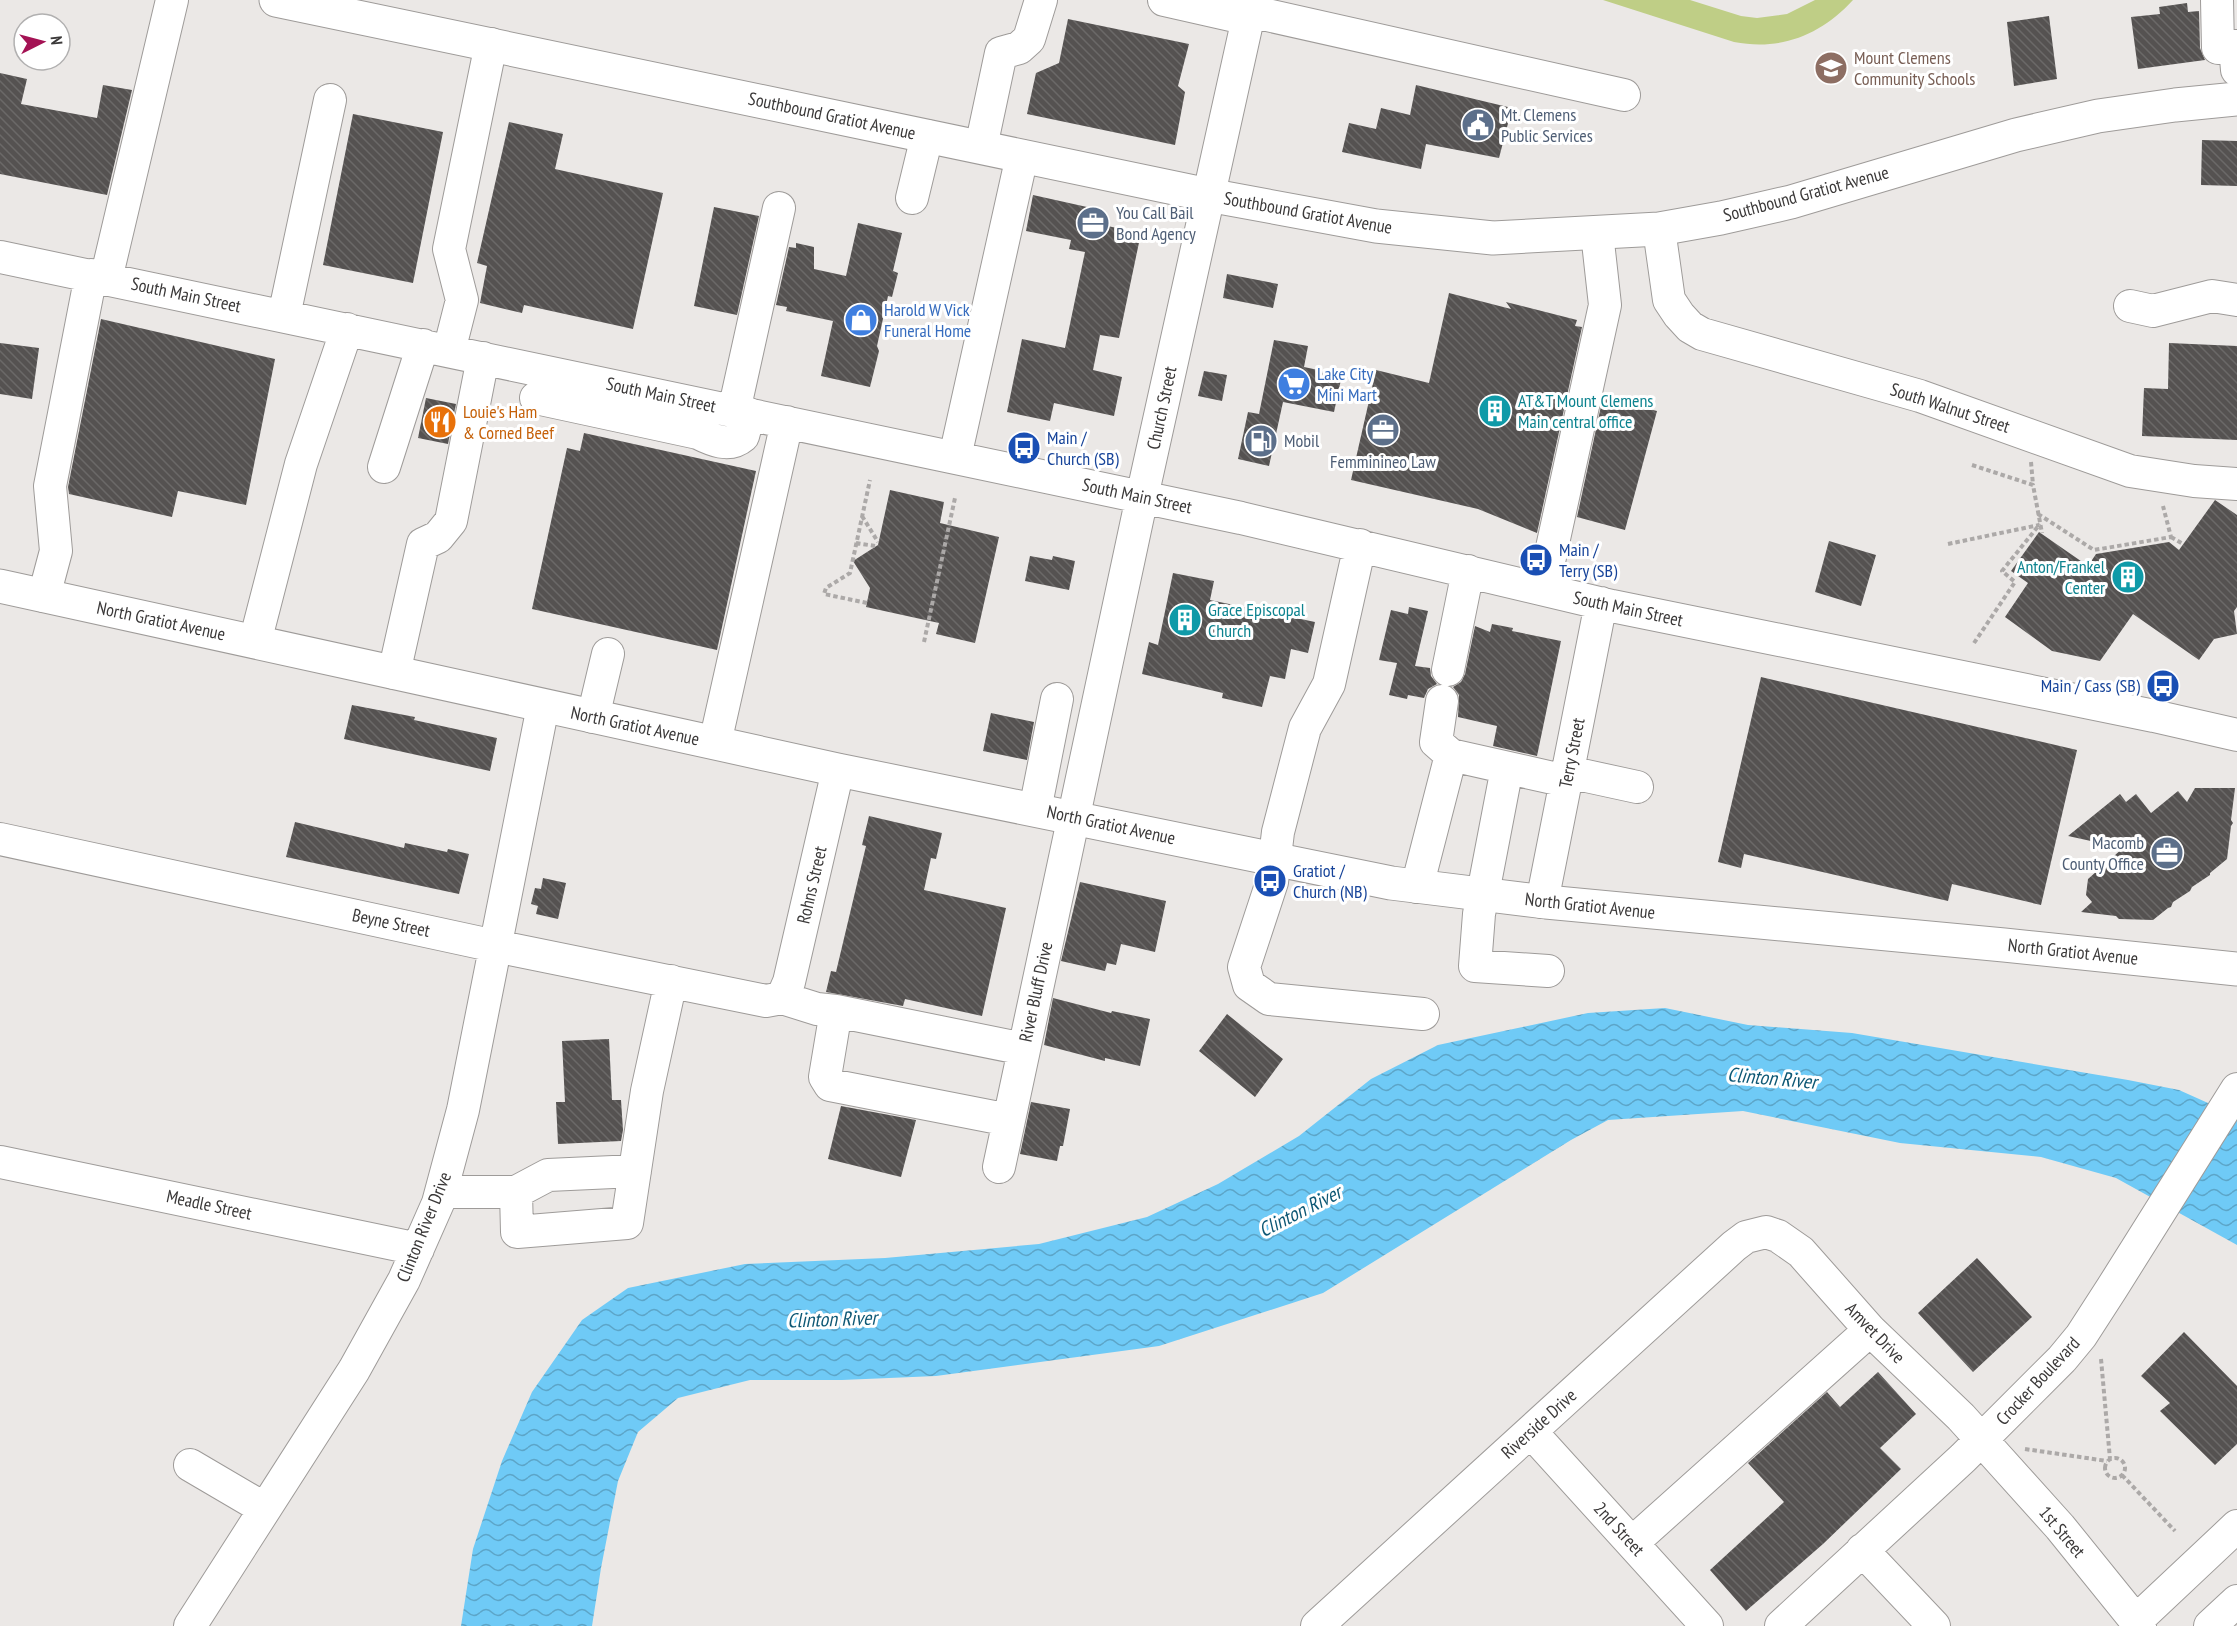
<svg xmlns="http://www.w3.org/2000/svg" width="2237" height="1626" font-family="'PT Sans Narrow',sans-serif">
<defs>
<pattern id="water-waves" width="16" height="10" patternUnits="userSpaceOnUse" patternTransform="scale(1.5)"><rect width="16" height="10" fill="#6fcaf6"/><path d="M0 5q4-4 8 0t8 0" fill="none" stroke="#5ca5c8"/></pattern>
<pattern id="building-back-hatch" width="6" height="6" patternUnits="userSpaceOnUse" patternTransform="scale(1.5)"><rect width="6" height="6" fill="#555251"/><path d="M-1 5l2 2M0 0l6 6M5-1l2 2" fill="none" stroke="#6b6968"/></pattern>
</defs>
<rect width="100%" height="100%" fill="#ebe8e6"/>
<path fill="#bfce86" d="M 1603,0 L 1690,0 L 1741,16 L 1757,18 L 1787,14 L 1815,0 L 1853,0 C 1821,35 1781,51 1734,42 Z"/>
<path fill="url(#water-waves)" d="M 1665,1008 L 1748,1025 L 1852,1033 L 2128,1080 L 2179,1090 L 2237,1116 L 2237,1245 L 2116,1178 L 2041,1157 L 1900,1143 L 1743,1111 L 1608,1120 L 1571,1140 L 1323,1293 L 1159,1346 L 936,1376 L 842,1380 L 750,1380 L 678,1398 L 638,1432 L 618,1481 L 601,1568 L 592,1626 L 461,1626 L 473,1549 L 502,1461 L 532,1392 L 582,1320 L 628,1288 L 745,1264 L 885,1258 L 1039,1244 L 1147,1217 L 1218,1184 L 1299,1136 L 1371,1079 L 1438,1045 L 1588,1013 Z"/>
<path fill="url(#building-back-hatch)" d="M 2187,3 L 2188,12 L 2199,11 L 2200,48 L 2205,60 L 2138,69 L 2131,17 L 2160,14 L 2159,7 Z
M 2049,16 L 2057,79 L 2014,86 L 2007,22 Z
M 1068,19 L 1189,44 L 1178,86 L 1185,92 L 1175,145 L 1027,114 L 1036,73 L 1059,63 Z
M 0,73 L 27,79 L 21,104 L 97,118 L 103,85 L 132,90 L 107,195 L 0,174 Z
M 1416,85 L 1512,108 L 1499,158 L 1426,144 L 1421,169 L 1342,152 L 1349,123 L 1376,129 L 1381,108 L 1410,115 Z
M 353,114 L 443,132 L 413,283 L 323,265 Z
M 509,122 L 563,134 L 555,169 L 663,193 L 633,329 L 524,305 L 522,313 L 480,303 L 487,266 L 477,263 Z
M 2202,140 L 2237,141 L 2237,186 L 2201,185 Z
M 1033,195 L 1096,209 L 1093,223 L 1141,233 L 1119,338 L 1100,335 L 1093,370 L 1122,377 L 1114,416 L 1054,403 L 1050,421 L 1007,412 L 1022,339 L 1065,348 L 1085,252 L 1069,249 L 1071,240 L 1026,231 Z
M 714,207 L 759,216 L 737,315 L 694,306 Z
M 858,223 L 902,233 L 893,271 L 898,273 L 892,297 L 888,296 L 877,346 L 879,351 L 870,387 L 821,376 L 833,321 L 786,311 L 787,307 L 776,305 L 789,247 L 796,248 L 796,243 L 814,247 L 814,269 L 846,276 Z
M 1227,274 L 1278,284 L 1273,308 L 1223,298 Z
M 1449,293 L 1511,309 L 1506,302 L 1577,320 L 1575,326 L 1582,327 L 1537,533 L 1478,509 L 1351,480 L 1376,370 L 1429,383 Z
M 101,319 L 275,359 L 246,505 L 178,491 L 172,517 L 69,494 L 68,487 Z
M 1274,340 L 1308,346 L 1304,367 L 1342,375 L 1334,412 L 1283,402 L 1269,466 L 1238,459 L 1248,412 L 1259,414 Z
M 0,343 L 39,348 L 32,399 L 0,394 Z
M 2169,343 L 2237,346 L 2237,440 L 2142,436 L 2144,388 L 2168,389 Z
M 1204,371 L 1227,375 L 1222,401 L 1198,396 Z
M 1603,397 L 1657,411 L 1625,530 L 1577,517 Z
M 426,398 L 456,404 L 448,444 L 418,438 Z
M 584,433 L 756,471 L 717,650 L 532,609 L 567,448 L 580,451 Z
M 890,490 L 944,502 L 940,523 L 999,537 L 975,643 L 936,634 L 939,623 L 866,607 L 870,588 L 853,561 L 878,545 Z
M 2215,500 L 2237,515 L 2237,607 L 2234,611 L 2237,634 L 2214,639 L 2199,660 L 2133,614 L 2100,661 L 2052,651 L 2005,617 L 2028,583 L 2011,571 L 2039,532 L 2088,566 L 2096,554 L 2169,542 L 2179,550 Z
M 1829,541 L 1876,555 L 1861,606 L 1815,592 Z
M 1030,556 L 1052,560 L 1053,556 L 1075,561 L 1069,590 L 1025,581 Z
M 1173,573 L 1214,581 L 1210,600 L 1315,622 L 1308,653 L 1291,649 L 1285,679 L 1270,676 L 1262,707 L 1222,698 L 1223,693 L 1142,674 L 1149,642 L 1158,645 Z
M 1409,607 L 1428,611 L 1415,666 L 1430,668 L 1431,676 L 1437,684 L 1428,689 L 1424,698 L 1408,695 L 1407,699 L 1389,695 L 1397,663 L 1379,660 L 1391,610 L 1408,614 Z
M 1492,624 L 1513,628 L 1512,631 L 1561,641 L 1537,756 L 1493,746 L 1497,726 L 1458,717 L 1459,695 L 1453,687 L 1461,682 L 1465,674 L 1475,626 L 1490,632 Z
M 1761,677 L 2077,750 L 2041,905 L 1952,884 L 1948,901 L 1744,854 L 1741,868 L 1718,862 Z
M 352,705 L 415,717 L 414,720 L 497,738 L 490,771 L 344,739 Z
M 991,713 L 1034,722 L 1027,760 L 983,751 Z
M 2195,788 L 2235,788 L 2231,820 L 2233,823 L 2231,826 L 2227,859 L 2210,873 L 2210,875 L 2192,887 L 2190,891 L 2173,902 L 2171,907 L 2168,908 L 2153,920 L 2119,919 L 2116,916 L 2081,912 L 2092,902 L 2086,895 L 2088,879 L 2123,848 L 2068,836 L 2120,794 L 2126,802 L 2136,794 L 2151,813 L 2178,791 L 2187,802 Z
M 869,816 L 942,833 L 936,859 L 931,858 L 924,890 L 1006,908 L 982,1016 L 905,999 L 903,1006 L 826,992 L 831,971 L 836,972 L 866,846 L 862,845 Z
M 295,822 L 404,848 L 405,843 L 447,852 L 448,849 L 469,854 L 459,894 L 286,857 Z
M 543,878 L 566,883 L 558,919 L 536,914 L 538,906 L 531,904 L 535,888 L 541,889 Z
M 1080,882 L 1166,901 L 1155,952 L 1121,944 L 1116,965 L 1107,963 L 1105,971 L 1061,961 Z
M 1053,998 L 1111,1013 L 1112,1011 L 1150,1019 L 1140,1066 L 1105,1058 L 1105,1061 L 1044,1045 Z
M 1227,1014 L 1283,1059 L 1255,1097 L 1199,1051 Z
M 609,1039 L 612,1100 L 621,1100 L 623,1130 L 621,1141 L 558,1144 L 556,1102 L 565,1102 L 562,1041 Z
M 1031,1102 L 1070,1109 L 1063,1146 L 1060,1146 L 1057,1161 L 1020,1154 Z
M 841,1106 L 916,1120 L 901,1177 L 828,1159 Z
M 1977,1258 L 2032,1317 L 1973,1372 L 1918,1313 Z
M 2184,1332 L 2237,1386 L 2237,1444 L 2215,1465 L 2160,1411 L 2170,1403 L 2141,1376 Z
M 1878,1372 L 1916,1414 L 1880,1448 L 1901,1469 L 1823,1544 L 1746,1611 L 1710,1570 L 1784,1502 L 1748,1463 L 1827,1392 L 1840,1407 Z"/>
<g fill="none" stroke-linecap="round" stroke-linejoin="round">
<g stroke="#9e9b99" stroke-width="34">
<path id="minor" d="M 1164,0 L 1248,19
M 2217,0 L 2218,48 L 2235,46 L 2237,70
M 1249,11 L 1624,95
M 981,147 L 1001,53 L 1019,48 L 1029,39 L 1041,0
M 912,198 L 927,136
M 1659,229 L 1669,300 L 1679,315 L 1690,327 L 1702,334 L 1920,396 L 2130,471 L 2194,481 L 2237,484
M 0,257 L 1241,518 L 1612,606 L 2154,716 L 2237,735
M 106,279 L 172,0
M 2130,306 L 2153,311 L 2212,296 L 2237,300
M 284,316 L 330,100
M 449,351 L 462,300 L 449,249 L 491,44
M 536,398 L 698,433 C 712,440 729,448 743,436 L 749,414
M 734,411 L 779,208
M 955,457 L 1022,156
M 384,467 L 423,345
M 1360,545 L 1329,684 L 1305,728 L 1278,832 L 1272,882 L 1244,967 L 1249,985 L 1269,999 L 1423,1014
M 1543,589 L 1605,305 L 1597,233
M 44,596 L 56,551 L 50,486 L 91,275
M 255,642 L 301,464 L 347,329
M 1448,670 L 1468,571
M 394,673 L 423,544 L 438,537 L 451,521 L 483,358
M 1442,701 L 1436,742 L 1451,755
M 593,717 L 608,654
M 715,743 L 787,422
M 1507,768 L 1479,914 L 1475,966 L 1548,971
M 1568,772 L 1637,787
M 1035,810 L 1057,699
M 0,839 L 495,946 L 766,1001 L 782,998
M 1417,887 L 1451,755 L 1566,781
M 1542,902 L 1601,603
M 782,998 L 817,1009 L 836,1011 L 825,1077 L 830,1085 L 1009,1120
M 782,998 L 789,982 L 838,770
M 836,1011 L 1024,1049
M 0,1162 L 418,1249
M 999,1167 L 1142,497 L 1252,0
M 441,1192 L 516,1192 L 517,1232 L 627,1223 L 647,1091 L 671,981
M 516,1192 L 548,1175 L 635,1171
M 1531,1432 L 1707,1626
M 190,1465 L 265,1509
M 1632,1543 L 1870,1330
M 1862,1550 L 1934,1626
M 2136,1621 L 2237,1526
M 190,1626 L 354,1370 L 404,1280 L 438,1203 L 463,1110 L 543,706
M 1317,1626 L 1734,1246 L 1746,1237 L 1766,1232 L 1778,1236 L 1801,1252 L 1870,1330 L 1961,1417 L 2060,1527 L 2140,1626
M 1781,1626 L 1963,1458 L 2062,1359 L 2081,1336 L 2112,1288 L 2237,1089
M 2210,1626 L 2237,1601"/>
</g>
<g stroke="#9e9b99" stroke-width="35">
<path id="major" d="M 276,0 L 1208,195 L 1376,226 L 1493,238 L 1659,229 L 1721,218 L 1791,202 L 2016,135 L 2098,116 L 2175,105 L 2237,99
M 0,586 L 838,770 L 1391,883 L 1546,902 L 2004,945 L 2237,969"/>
</g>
<path stroke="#aca9a8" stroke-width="4" stroke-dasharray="4.5 3" stroke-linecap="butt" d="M 2031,462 L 2033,485
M 1972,465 L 2033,485 L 2042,533
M 2038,514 L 2094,550 L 2171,537 L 2163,506
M 862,516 L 878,542
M 2171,537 L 2183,544
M 856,543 L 875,546
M 1948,544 L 2039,525
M 867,603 L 824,594 L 826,588 L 850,573 L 870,480
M 924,642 L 955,498
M 1974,643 L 2015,582 L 2002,571 L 2040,524
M 2101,1359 L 2110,1459
M 2025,1449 L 2107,1461
M2105 1468a10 10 0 1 1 20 0a10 10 0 1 1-20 0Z
M 2122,1475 L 2175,1531"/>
<use href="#minor" stroke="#fff" stroke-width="32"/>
<use href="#major" stroke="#fff" stroke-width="33"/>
</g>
<defs>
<g id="school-disc" transform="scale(1.725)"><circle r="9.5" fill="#8d6e63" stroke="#fff"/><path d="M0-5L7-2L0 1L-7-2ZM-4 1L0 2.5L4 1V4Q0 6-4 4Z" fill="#fff"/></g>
<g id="civic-disc" transform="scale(1.725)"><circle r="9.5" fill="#5c6f8a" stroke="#fff"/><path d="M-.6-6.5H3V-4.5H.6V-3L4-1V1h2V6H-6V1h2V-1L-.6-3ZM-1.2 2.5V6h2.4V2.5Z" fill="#fff"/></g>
<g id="office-disc" transform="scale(1.725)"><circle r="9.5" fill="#5c6f8a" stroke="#fff"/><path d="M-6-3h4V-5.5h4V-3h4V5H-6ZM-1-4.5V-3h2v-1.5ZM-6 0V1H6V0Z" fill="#fff"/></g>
<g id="shop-disc" transform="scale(1.725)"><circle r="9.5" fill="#3f7fe0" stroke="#fff"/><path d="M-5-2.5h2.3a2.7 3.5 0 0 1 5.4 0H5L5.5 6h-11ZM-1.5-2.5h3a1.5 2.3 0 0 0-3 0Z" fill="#fff"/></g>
<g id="supermarket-disc" transform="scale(1.725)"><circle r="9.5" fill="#3f7fe0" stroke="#fff"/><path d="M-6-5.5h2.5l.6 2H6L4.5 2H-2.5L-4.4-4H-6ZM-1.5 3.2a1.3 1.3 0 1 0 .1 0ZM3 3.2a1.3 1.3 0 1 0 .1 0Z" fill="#fff"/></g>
<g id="building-disc" transform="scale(1.725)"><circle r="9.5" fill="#0f9aa8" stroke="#fff"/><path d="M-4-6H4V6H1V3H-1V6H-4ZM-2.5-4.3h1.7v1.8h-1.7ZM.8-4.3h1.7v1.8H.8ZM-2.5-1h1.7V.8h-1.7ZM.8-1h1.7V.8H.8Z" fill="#fff"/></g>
<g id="restaurant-disc" transform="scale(1.725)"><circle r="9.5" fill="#e8710a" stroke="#fff"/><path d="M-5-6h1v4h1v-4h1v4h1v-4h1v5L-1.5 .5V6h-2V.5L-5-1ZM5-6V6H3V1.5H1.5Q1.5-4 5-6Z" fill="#fff"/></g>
<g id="fuel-disc" transform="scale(1.725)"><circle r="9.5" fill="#5c6f8a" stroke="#fff"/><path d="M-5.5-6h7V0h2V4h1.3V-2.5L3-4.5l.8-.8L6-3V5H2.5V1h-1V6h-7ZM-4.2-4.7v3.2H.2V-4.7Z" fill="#fff"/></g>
<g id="bus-disc" transform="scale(1.725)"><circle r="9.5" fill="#1a4fb4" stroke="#fff"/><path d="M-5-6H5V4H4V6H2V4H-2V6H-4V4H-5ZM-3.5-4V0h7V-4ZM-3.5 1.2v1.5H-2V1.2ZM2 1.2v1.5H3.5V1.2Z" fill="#fff"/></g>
</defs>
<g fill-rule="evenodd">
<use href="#school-disc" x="1831" y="68"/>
<use href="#civic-disc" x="1478" y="125"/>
<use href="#office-disc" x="1093" y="223"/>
<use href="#shop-disc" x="861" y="320"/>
<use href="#supermarket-disc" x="1294" y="384"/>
<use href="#building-disc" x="1495" y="411"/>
<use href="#restaurant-disc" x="440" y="422"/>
<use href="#office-disc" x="1383" y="430"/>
<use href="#fuel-disc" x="1261" y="441"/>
<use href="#bus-disc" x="1024" y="448"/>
<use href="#bus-disc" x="1536" y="560"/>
<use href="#building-disc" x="2128" y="577"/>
<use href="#building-disc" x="1185" y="620"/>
<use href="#bus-disc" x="2163" y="686"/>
<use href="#office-disc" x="2167" y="853"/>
<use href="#bus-disc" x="1270" y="881"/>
</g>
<g text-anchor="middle" stroke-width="6" stroke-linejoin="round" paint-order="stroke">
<g font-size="18" fill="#785e54" stroke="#fff" text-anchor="start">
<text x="1854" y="64">Mount Clemens<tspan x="1854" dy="21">Community Schools</tspan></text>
</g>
<g font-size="18" fill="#4e5e75" stroke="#fff" text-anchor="start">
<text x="1501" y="121">Mt. Clemens<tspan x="1501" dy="21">Public Services</tspan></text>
<text x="1116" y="219">You Call Bail<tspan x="1116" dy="21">Bond Agency</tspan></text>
<text x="1284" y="447">Mobil</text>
<text x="1383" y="468" text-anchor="middle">Femminineo Law</text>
<text x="2144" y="849" text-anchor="end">Macomb<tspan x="2144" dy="21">County Office</tspan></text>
</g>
<g font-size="18" fill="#3b3939" stroke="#fff">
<text transform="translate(832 116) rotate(12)" y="6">Southbound Gratiot Avenue</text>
<text transform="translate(1806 194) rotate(-15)" y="6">Southbound Gratiot Avenue</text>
<text transform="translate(1308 213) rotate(10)" y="6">Southbound Gratiot Avenue</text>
<text transform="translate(186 295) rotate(12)" y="6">South Main Street</text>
<text transform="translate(661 395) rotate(12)" y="6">South Main Street</text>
<text transform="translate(1162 408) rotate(-78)" y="6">Church Street</text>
<text transform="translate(1950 408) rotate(18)" y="6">South Walnut Street</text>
<text transform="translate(1137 496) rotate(12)" y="6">South Main Street</text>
<text transform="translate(1628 609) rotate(12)" y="6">South Main Street</text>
<text transform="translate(161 621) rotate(12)" y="6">North Gratiot Avenue</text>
<text transform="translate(635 726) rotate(12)" y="6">North Gratiot Avenue</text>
<text transform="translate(1572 753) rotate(-79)" y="6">Terry Street</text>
<text transform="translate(1111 825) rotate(12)" y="6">North Gratiot Avenue</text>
<text transform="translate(812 885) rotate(-77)" y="6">Rohns Street</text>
<text transform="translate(1590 906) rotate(6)" y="6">North Gratiot Avenue</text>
<text transform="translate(391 923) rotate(12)" y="6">Beyne Street</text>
<text transform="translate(2073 952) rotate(6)" y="6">North Gratiot Avenue</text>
<text transform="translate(1036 992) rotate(-78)" y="6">River Bluff Drive</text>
<text transform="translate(209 1205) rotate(12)" y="6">Meadle Street</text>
<text transform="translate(424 1227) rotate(-68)" y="6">Clinton River Drive</text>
<text transform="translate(1875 1333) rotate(46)" y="6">Amvet Drive</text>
<text transform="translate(2038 1381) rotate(-47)" y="6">Crocker Boulevard</text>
<text transform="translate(1539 1424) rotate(-42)" y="6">Riverside Drive</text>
<text transform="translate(1619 1529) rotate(48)" y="6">2nd Street</text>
<text transform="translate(2062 1532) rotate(50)" y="6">1st Street</text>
</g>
<g font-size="18" fill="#366cbe" stroke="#fff" text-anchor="start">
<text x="884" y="316">Harold W Vick<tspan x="884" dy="21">Funeral Home</tspan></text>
<text x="1317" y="380">Lake City<tspan x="1317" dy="21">Mini Mart</tspan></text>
</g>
<g font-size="18" fill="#0d838f" stroke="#fff" text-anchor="start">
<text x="1518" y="407">AT&amp;T Mount Clemens<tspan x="1518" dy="21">Main central office</tspan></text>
<text x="2105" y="573" text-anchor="end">Anton/Frankel<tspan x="2105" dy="21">Center</tspan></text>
<text x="1208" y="616">Grace Episcopal<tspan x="1208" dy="21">Church</tspan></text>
</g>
<g font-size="18" fill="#c56008" stroke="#fff" text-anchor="start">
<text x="463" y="418">Louie's Ham<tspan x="463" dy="21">&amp; Corned Beef</tspan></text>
</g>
<g font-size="18" fill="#164399" stroke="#fff" text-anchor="start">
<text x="1047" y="444">Main /<tspan x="1047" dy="21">Church (SB)</tspan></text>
<text x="1559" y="556">Main /<tspan x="1559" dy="21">Terry (SB)</tspan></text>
<text x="2140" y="692" text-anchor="end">Main / Cass (SB)</text>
<text x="1293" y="877">Gratiot /<tspan x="1293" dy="21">Church (NB)</tspan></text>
</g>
<g font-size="20" font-style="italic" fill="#0e5875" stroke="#fff">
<text transform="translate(1772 1078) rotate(5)" y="7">Clinton River</text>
<text transform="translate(1300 1211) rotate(-27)" y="7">Clinton River</text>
<text transform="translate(832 1319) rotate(-2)" y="7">Clinton River</text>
</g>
</g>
<g transform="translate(42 42) rotate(84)"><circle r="28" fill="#ffffff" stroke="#b1b0b0" stroke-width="1.5"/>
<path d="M0-4.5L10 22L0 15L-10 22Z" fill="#a41254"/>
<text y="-9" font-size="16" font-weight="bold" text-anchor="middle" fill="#3b3939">N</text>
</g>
</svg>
